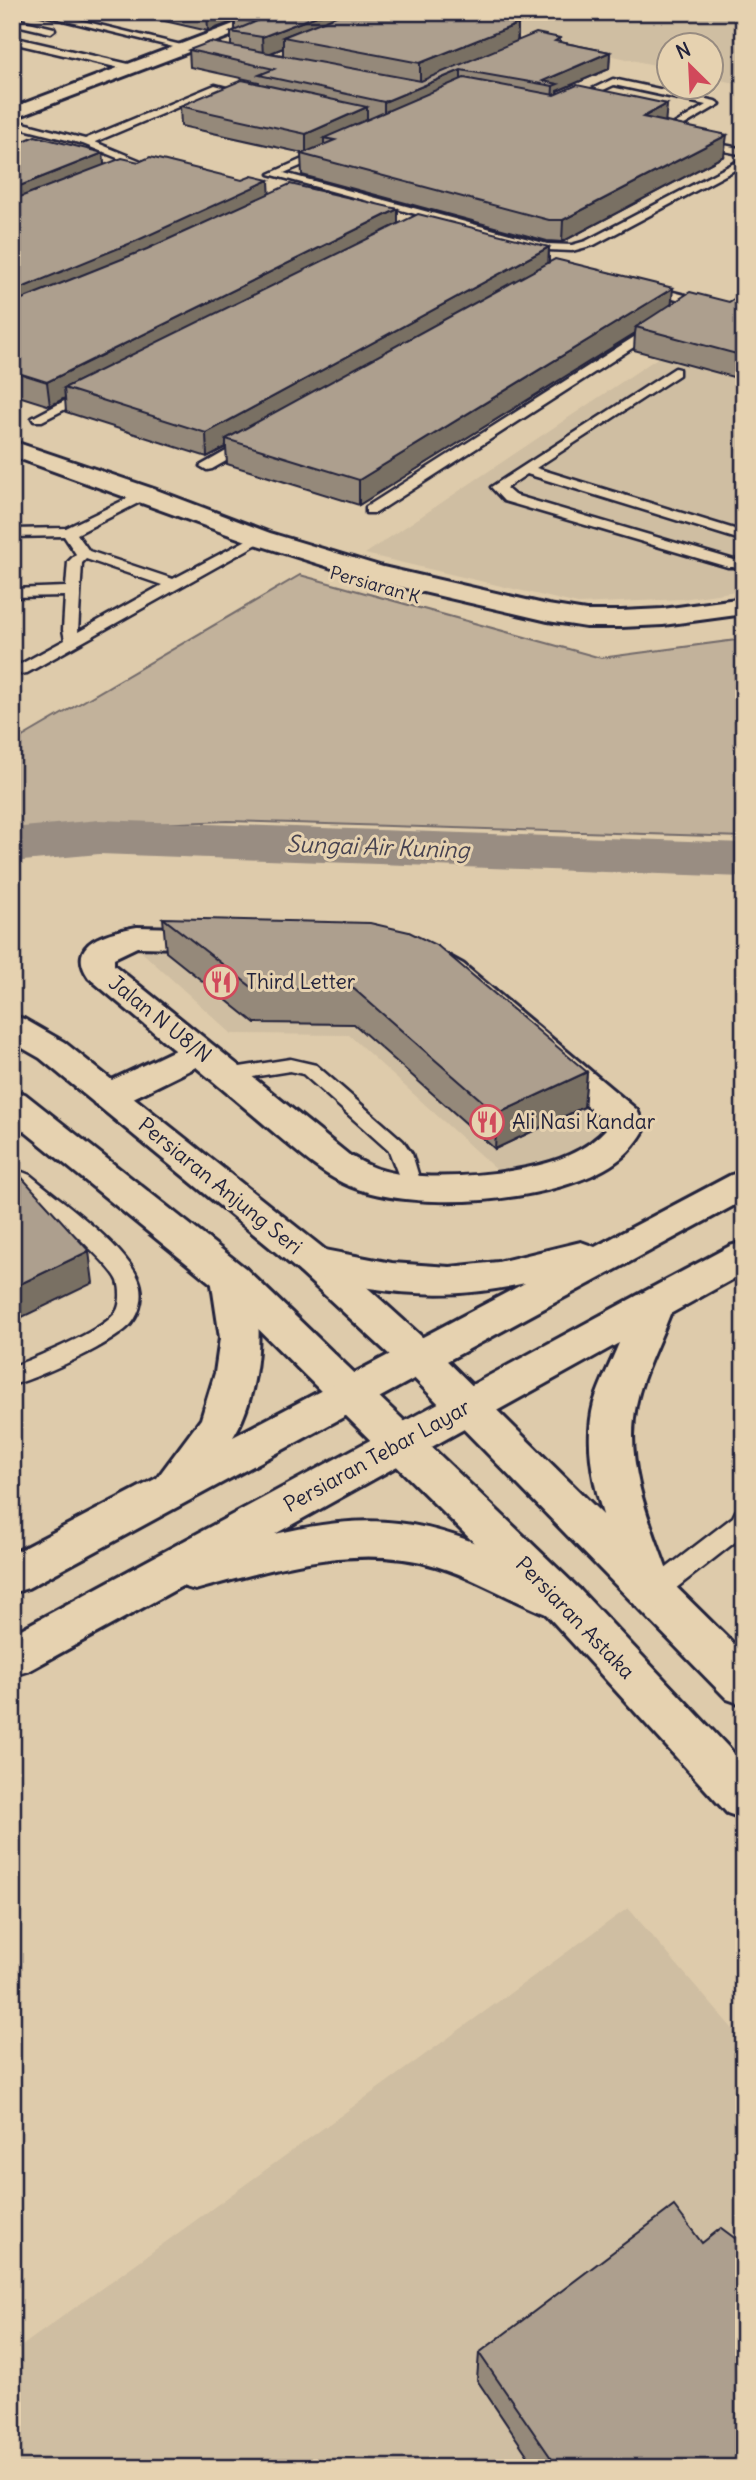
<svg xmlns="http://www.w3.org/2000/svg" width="756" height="2480" font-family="Delius,sans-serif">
<rect width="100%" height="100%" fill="#decbab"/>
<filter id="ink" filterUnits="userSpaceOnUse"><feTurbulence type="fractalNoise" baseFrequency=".0143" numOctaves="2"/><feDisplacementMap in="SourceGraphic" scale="14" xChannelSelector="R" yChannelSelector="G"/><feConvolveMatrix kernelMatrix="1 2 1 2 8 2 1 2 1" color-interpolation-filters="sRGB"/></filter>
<g filter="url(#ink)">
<path fill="#cfbea2" d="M 491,12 L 744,12 L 744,85 L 711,78 L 710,46 L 668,46 L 668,68 L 486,28 Z
M 744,300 L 744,590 L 682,599 L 578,604 L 365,554 Z
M 134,945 L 382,950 L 612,1123 L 609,1133 L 583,1152 L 548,1164 L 501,1174 L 349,1035 L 232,1034 Z
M 628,1908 L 744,2042 L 744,2468 L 12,2468 L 12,2353 Z"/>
<path fill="#c2b29b" stroke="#726a6b" stroke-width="2" d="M 300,575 L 601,658 L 744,639 L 744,837 L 228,821 L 12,830 L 12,743 Z"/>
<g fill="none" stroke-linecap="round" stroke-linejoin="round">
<path fill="#998d82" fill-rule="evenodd" d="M 99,820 L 744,843 L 744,877 L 99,854 L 12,862 L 12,828 Z"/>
<g stroke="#22223b" stroke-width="5">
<path id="lane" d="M 30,12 L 46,12 L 206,51 L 202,54 Z
M 12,18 L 54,28 L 55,30 L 51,33 L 12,24 Z
M 12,37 L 133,65 L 138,68 L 133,71 L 12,43 Z
M 613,79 L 715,101 L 720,104 L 669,134 L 673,137 L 668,140 L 656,135 L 706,105 L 614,85 L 573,104 L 565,102 Z
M 215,85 L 253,95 L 248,98 L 216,91 L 95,142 L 146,163 L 147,165 L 142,168 L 83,144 L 12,126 L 12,120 L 85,139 Z
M 699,140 L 744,149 L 744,155 L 695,145 L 695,141 Z
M 327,148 L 332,151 L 331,153 L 284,173 L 547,244 L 572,245 L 586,241 L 744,158 L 744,165 L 594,245 L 572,251 L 547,250 L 269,174 Z
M 646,285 L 685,295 L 696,307 L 376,513 L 366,513 L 366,507 L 683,306 L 677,299 L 642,290 L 640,288 Z
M 675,368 L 679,369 L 679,375 L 536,468 L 744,532 L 744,541 L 527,474 L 506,488 L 514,495 L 734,560 L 744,559 L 744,567 L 728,567 L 504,501 L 491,487 Z
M 89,388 L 95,392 L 93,395 L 42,421 L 34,421 L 32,418 Z
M 251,437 L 257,441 L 256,444 L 212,469 L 207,470 L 200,466 Z
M 145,490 L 152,494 L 150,497 L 77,534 L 89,551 L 173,579 L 256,535 L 266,535 L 268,538 L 27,673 L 12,675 L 12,665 L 19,665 L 65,640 L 63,630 L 65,596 L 12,597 L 12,589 L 66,587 L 68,562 L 76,554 L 64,536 L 12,537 L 12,529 L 66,528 ZM 86,559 L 162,585 L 78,632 L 82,563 Z
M 290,1059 L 316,1065 L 403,1141 L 412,1154 L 422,1187 L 419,1192 L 405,1192 L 389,1151 L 303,1074 L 290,1071 L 227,1081 L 220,1079 L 217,1075 L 220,1071 L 227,1069 Z
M 12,1168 L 30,1175 C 61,1201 122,1243 138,1278 C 145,1293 141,1312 131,1324 C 112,1345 40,1377 12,1385 L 12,1367 C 36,1357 102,1332 116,1312 C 121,1305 121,1289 118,1281 C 111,1263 31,1194 12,1183 Z
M 744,1509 L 744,1535 L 661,1600 L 652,1603 L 643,1600 L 640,1593 L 643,1586 L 733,1517 L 736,1511 Z"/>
</g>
<g stroke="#22223b" stroke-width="6">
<path id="street" d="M 265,12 L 288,12 L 286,15 L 12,119 L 12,108 Z
M 12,441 L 154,489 L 270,533 L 383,567 L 548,605 L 586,611 L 621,611 L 663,609 L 744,598 L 744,614 L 663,625 L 621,627 L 586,627 L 548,621 L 367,579 L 252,543 L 12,456 Z
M 137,927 L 375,932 L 427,944 L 463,964 L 637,1110 L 645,1129 C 639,1139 631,1150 621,1158 C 564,1204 408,1215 343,1183 C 318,1171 299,1153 278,1136 C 251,1113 224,1090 196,1067 L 121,1104 L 108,1108 L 95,1104 L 90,1096 L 95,1088 L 175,1050 L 89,978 C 64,942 109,932 137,927 ZM 137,947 L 375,952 L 404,958 L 439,978 L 607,1123 L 608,1127 C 597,1139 585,1148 569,1155 C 527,1175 422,1184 378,1169 C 368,1166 358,1160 349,1155 L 114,965 L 114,958 Z"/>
</g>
<g stroke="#22223b" stroke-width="6">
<path id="secondary" d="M 12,1016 L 24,1019 L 64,1042 L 328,1252 L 432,1346 L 744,1654 L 744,1705 L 727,1699 L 404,1368 L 300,1272 L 40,1058 L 12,1042 Z
M 12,1090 L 25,1094 L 245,1268 L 579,1589 L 744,1764 L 744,1819 L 727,1813 L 547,1615 L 217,1288 L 12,1121 Z"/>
</g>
<g stroke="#22223b" stroke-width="6">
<path id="primary" d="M 744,1171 L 744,1200 L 28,1588 L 12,1593 L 12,1554 L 157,1478 L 201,1419 L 215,1373 L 220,1338 L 211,1278 L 217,1268 L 231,1264 L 245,1268 C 269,1310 259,1398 233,1437 L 525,1283 C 448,1302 376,1294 300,1272 L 295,1262 L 300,1252 L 314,1248 L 392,1263 L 450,1267 L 498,1262 L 581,1242 L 595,1247 L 731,1175 Z
M 744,1242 L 744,1273 L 670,1314 C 659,1343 642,1375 636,1405 C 623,1469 655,1534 675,1593 L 668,1606 L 652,1611 L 636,1606 L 629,1593 C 611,1534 578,1466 594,1403 C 600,1383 611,1363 619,1343 L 275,1534 C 315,1525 356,1518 398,1523 C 461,1530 521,1563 579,1589 L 586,1602 L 579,1615 L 563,1620 C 519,1606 480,1579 436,1566 C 355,1542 273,1569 195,1590 L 182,1586 L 28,1671 L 12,1676 L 12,1634 L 640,1294 L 730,1246 Z"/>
</g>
<use href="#lane" fill="#e6d2b0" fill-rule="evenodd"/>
<use href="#street" fill="#e6d2b0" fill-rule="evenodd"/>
<use href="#secondary" fill="#e6d2b0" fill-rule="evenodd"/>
<use href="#primary" fill="#e6d2b0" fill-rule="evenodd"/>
</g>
<path fill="#95897a" stroke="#22223b" stroke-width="2" fill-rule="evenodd" d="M 125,12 L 471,12 L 474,14 L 518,24 L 518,41 L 560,38 L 560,42 L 610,52 L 609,69 L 557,91 L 557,93 L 667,104 L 665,122 L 724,156 L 562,242 L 547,241 L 302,175 L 301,154 L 303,153 L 181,126 L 180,106 L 259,84 L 259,82 L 190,67 L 189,50 L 231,46 L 231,32 L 235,30 L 235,21 L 208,31 ZM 283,48 L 283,55 L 271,53 Z
M 12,146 L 103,153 L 104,165 L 270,193 L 398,209 L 398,223 L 549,247 L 549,263 L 671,305 L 729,302 L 744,293 L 744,380 L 634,350 L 635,333 L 359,505 L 227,464 L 226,447 L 207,457 L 66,412 L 65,398 L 50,406 L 12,394 Z
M 163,918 L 587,1072 L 584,1107 L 495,1149 L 354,1024 L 255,1023 L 166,952 Z
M 702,2243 L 744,2468 L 536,2468 L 477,2380 L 479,2353 Z"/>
<path fill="#796f63" stroke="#22223b" stroke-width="2" d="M 207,12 L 257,12 L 235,18 L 235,21 L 208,31 Z
M 327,12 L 350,12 L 283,37 L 283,48 L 263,56 L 262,37 Z
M 518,24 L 517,47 L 420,86 L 420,63 Z
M 610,52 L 609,69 L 557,91 L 557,101 L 552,103 L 553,86 L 543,81 Z
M 461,70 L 461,87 L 384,119 L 384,102 Z
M 667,104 L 665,124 L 643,117 Z
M 367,107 L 367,127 L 335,140 L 324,138 L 324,146 L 306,154 L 306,134 Z
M 727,135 L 724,156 L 562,242 L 563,220 Z
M 103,153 L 105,174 L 12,211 L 12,189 Z
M 269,180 L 270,201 L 12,316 L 12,292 Z
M 398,209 L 398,231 L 64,388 L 65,398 L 50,406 L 47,382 Z
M 549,247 L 548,269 L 226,439 L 226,447 L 207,457 L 206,433 Z
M 673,288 L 671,311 L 636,327 L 635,333 L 359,505 L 359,480 Z
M 587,1072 L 584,1107 L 495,1149 L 497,1114 Z
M 89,1251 L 93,1283 L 12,1322 L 12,1288 Z"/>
<path fill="#ad9f8e" stroke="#22223b" stroke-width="2" d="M 251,12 L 327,12 L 262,37 L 231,32 L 255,22 L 235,18 Z
M 346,12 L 471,12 L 474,14 L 518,24 L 420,63 L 283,37 Z
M 536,33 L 560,38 L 555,41 L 610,52 L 543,81 L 558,84 L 553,86 L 461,70 L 384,102 L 259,75 L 274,69 L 189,50 L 210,42 L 421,81 Z
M 464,78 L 554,95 L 577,85 L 667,104 L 643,117 L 727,135 L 563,220 L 549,220 L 301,154 L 335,140 L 324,138 Z
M 242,80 L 367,107 L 306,134 L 180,106 Z
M 35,136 L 103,153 L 12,189 L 12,146 Z
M 150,157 L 242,180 L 252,176 L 269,180 L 136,241 L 12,292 L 12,200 L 122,158 L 139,162 Z
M 290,184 L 398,209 L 47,382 L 12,371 L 12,303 L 147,249 Z
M 418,214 L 549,247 L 206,433 L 64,388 Z
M 555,259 L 673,288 L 359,480 L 226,439 Z
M 690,292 L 729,302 L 744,293 L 744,356 L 636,327 Z
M 163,918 L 370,923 L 409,932 L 438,946 L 587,1072 L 497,1114 L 354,989 L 253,988 Z
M 15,1170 L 89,1251 L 12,1288 L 12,1171 Z
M 674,2206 L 702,2243 L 721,2228 L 744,2245 L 744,2468 L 558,2468 L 479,2353 Z"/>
</g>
<defs>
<g id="restaurant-ring" transform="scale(1.75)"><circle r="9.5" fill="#e6d2b0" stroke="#d1495b" stroke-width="1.5"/><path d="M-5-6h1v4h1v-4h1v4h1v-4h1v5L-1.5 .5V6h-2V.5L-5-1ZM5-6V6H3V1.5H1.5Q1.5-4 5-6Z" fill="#d1495b"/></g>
</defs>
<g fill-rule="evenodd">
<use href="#restaurant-ring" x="221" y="982"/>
<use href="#restaurant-ring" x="487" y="1122"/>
</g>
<g text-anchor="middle" stroke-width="6" stroke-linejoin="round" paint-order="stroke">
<g font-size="18" fill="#22223b" stroke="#e6d2b0">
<text transform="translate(375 585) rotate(16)" y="6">Persiaran K</text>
</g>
<g font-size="21" fill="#22223b" stroke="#e6d2b0" text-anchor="start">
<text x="246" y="989">Third Letter</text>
<text x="512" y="1129">Ali Nasi Kandar</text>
</g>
<g font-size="21" fill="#22223b" stroke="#e6d2b0">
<text transform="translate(160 1019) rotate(39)" y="7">Jalan N U8/N</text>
<text transform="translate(220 1186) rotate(39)" y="7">Persiaran Anjung Seri</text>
<text transform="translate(377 1456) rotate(-29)" y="7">Persiaran Tebar Layar</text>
<text transform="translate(575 1618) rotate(46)" y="7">Persiaran Astaka</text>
</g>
<g font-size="23" font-style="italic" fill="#464250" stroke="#e6d2b0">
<text transform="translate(378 847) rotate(2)" y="8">Sungai Air Kuning</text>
</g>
</g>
<rect width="756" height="2480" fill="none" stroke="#e6d2b0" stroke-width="42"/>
<rect x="21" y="21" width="714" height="2438" fill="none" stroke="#22223b" stroke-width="2.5" filter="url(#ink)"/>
<g transform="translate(690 66) rotate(336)"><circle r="33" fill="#e6d2b0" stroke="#988c81" stroke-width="2"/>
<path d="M0-5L12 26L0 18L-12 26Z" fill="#d1495b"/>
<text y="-10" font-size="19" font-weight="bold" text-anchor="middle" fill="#22223b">N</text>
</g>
</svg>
